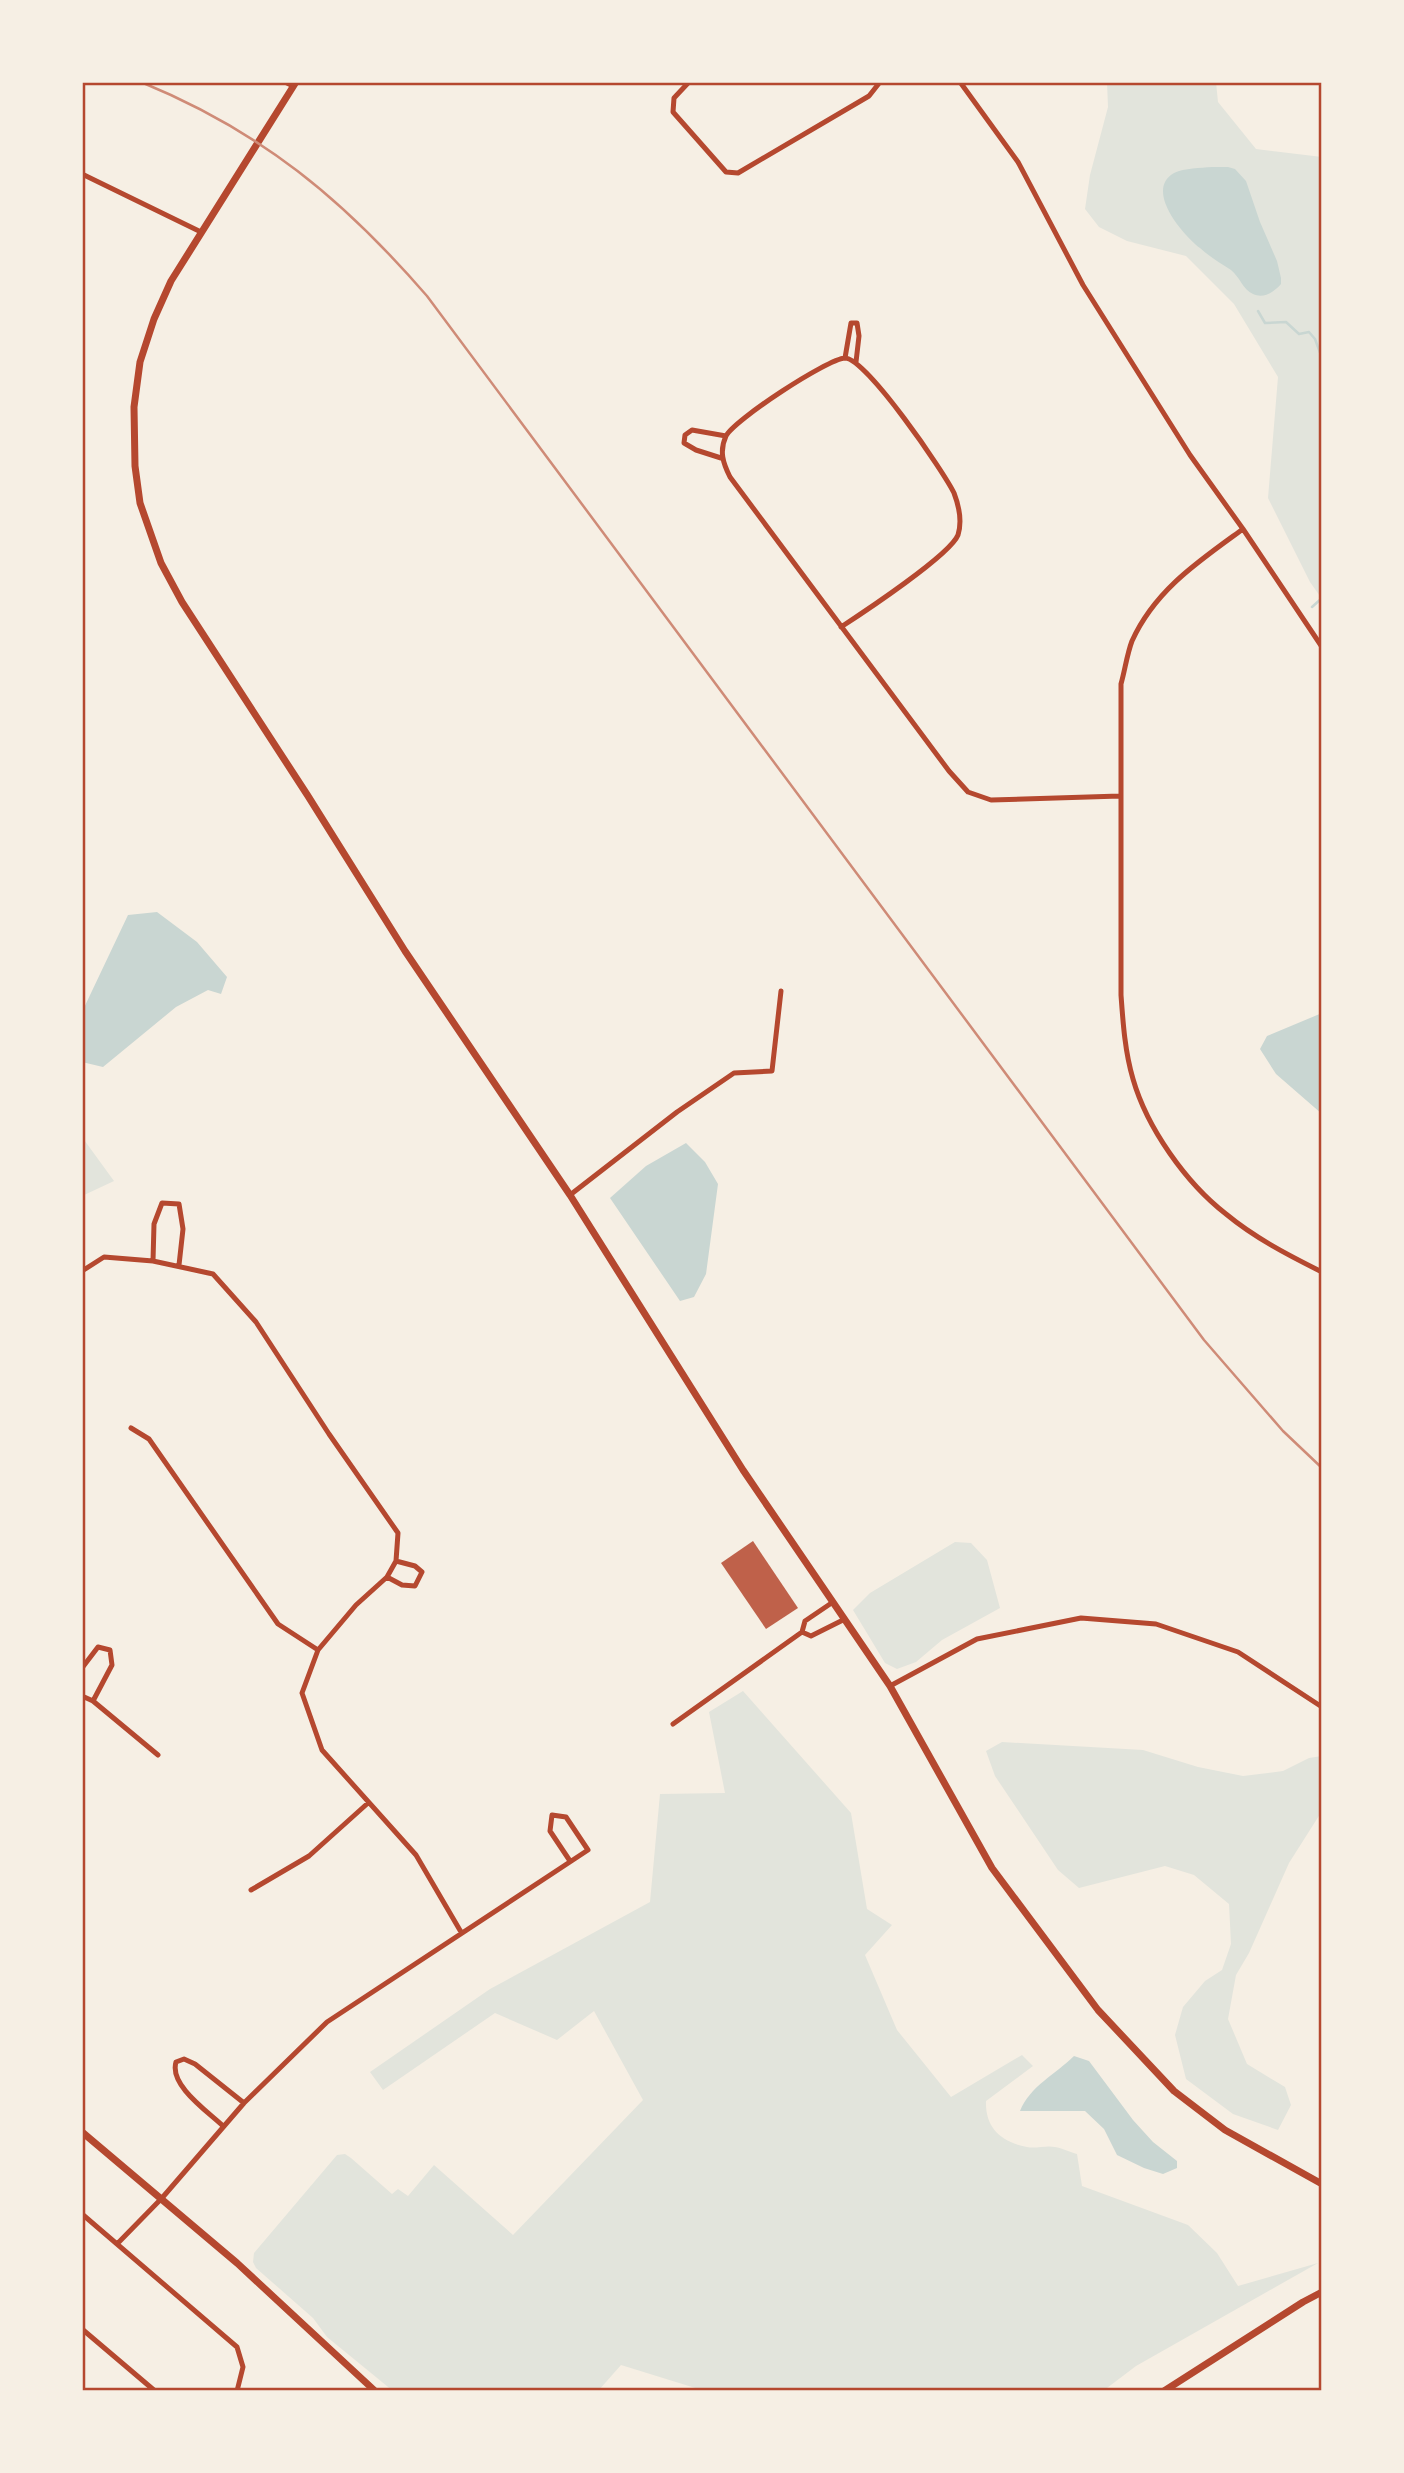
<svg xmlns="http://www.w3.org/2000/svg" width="1404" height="2473" font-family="Bitter,serif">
<rect width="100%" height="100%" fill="#f6efe4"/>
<path fill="#e2e4dc" d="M 1107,82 L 1216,82 L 1218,102 L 1256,149 L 1322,157 L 1322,599 L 1310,582 L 1268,498 L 1278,377 L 1234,304 L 1186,256 L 1127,241 L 1099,227 L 1085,209 L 1090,175 L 1108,107 Z
M 82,1137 L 114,1181 L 82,1196 Z
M 955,1542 L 971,1543 L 987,1560 L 1000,1608 L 942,1640 L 916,1662 L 897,1669 L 885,1663 L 853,1610 L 870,1593 Z
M 743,1691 L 851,1813 L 867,1909 L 892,1925 L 865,1955 L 897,2030 L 951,2097 L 1022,2055 L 1033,2066 L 986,2101 C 985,2128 1001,2142 1027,2147 C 1036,2149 1046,2145 1055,2147 C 1062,2148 1070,2152 1077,2154 L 1082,2186 L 1188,2225 L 1217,2253 L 1238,2286 L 1318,2263 L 1136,2366 L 1103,2391 L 705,2391 L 621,2365 L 598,2391 L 393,2391 L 327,2337 L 313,2318 L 256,2268 L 253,2262 L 254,2253 L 337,2155 L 345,2154 L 351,2158 L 392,2194 L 398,2189 L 408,2196 L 434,2165 L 513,2235 L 643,2100 L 594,2011 L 557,2040 L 495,2013 L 383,2090 L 370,2072 L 490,1989 L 650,1902 L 660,1794 L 725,1793 L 709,1712 Z
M 1002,1742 L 1143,1750 L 1198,1767 L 1243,1776 L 1283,1771 L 1309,1758 L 1322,1756 L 1322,1811 L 1289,1863 L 1249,1953 L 1236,1975 L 1228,2019 L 1247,2064 L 1285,2087 L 1291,2105 L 1278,2130 L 1233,2114 L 1186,2079 L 1175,2035 L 1183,2007 L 1205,1981 L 1222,1970 L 1231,1944 L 1229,1904 L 1194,1875 L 1165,1866 L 1079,1888 L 1058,1870 L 995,1776 L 986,1751 Z"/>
<path fill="#c9d6d2" d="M 1212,167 L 1228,167 L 1235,169 L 1246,181 L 1260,222 L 1277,261 L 1281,278 L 1281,284 C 1274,292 1264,299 1253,294 C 1243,290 1240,277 1231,270 C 1220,263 1210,257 1200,248 C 1183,235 1144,190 1174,173 C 1185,168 1200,168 1212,167 Z
M 157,912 L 197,942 L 227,977 L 221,994 L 208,990 L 176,1007 L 103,1067 L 82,1062 L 82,1012 L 128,915 Z
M 1322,1013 L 1322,1114 L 1276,1074 L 1260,1049 L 1267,1036 Z
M 686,1143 L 705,1162 L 718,1184 L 706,1274 L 694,1297 L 680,1301 L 610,1198 L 646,1166 Z
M 1074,2056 L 1089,2061 L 1133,2120 L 1153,2142 L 1177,2161 L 1177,2168 L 1163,2174 L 1144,2168 L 1117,2155 L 1104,2129 L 1085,2111 L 1020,2111 C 1030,2086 1056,2074 1074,2056 Z"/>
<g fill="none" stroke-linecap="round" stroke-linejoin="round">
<path stroke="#c9d6d2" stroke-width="2.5" d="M 1258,311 L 1265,323 L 1286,322 L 1299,334 L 1309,332 L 1315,339 L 1322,358
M 1312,607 L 1322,598"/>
</g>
<path fill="#bf614a" d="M 753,1541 L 798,1608 L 766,1629 L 721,1563 Z"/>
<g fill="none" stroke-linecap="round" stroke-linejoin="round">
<path stroke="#b5482f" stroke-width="5" d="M 285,82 L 293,86
M 689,82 L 674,98 L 673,112 L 726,172 L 738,173 L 869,96 L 880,82
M 960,82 L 1018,162 L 1083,285 L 1190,455 L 1243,529 L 1322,647
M 82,174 L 201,232
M 845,358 L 851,323 L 857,323 L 859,336 L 856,362
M 721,458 L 696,450 L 684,443 L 685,435 L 692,430 L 726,436
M 1243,529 C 1199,561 1155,590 1132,641 C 1127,654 1125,670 1121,684 L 1121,995 C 1123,1023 1125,1052 1133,1079 C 1147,1128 1186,1183 1226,1214 C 1255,1238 1288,1255 1322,1272
M 841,627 C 864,612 950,555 958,535 C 962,522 959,506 954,493 C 944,472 866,358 845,358 C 827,359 734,420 726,436 C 719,451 723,463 730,477 L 949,771 L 968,792 L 991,800 L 1120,796
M 570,1195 L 677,1112 L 734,1073 L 772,1071 L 781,991
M 153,1261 L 154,1224 L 162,1203 L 179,1204 L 183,1229 L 179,1265
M 82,1271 L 104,1257 L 153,1261 L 213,1274 L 256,1322 L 329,1434 L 398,1533 L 396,1561 L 387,1577 L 356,1605 L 318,1650 L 302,1693 L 322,1750 L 416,1855 L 461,1932
M 131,1428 L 149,1439 L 278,1624 L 318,1650
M 387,1577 L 402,1585 L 415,1586 L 422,1572 L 415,1566 L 396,1561
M 802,1632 L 811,1636 L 845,1619
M 82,1668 L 98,1647 L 110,1650 L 112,1665 L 93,1701
M 890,1686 L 977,1639 L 1081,1618 L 1156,1624 L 1238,1652 L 1322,1707
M 82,1696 L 93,1701 L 158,1755
M 673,1724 L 802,1632 L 805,1621 L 833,1602
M 251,1890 L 309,1856 L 368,1803
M 223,2126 C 207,2111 169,2085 176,2062 L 184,2059 L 195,2064 L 244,2103
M 82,2214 L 237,2347 L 243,2367 L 237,2391
M 118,2243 L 162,2198 L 244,2103 L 327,2022 L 588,1850 L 566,1817 L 552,1815 L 550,1831 L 570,1861
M 82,2329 L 155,2391"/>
<path stroke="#b5482f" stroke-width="7" d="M 296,82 L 171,281 L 154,319 L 140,362 L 134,407 L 135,466 L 140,503 L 161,563 L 182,602 L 308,796 L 405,951 L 570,1195 L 743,1470 L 890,1686 L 992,1868 L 1098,2010 L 1174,2091 L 1225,2130 L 1322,2184
M 82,2132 L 237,2263 L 375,2391
M 1164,2391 L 1303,2302 L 1322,2292"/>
<path stroke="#cf8b77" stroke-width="2.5" d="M 141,82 C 261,131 343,199 427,296 L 1204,1340 L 1283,1431 L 1322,1468"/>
</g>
<rect width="1404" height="2473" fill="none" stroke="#f6efe4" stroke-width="168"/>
<rect x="84" y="84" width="1236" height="2305" fill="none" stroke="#b5482f" stroke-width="2.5"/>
</svg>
